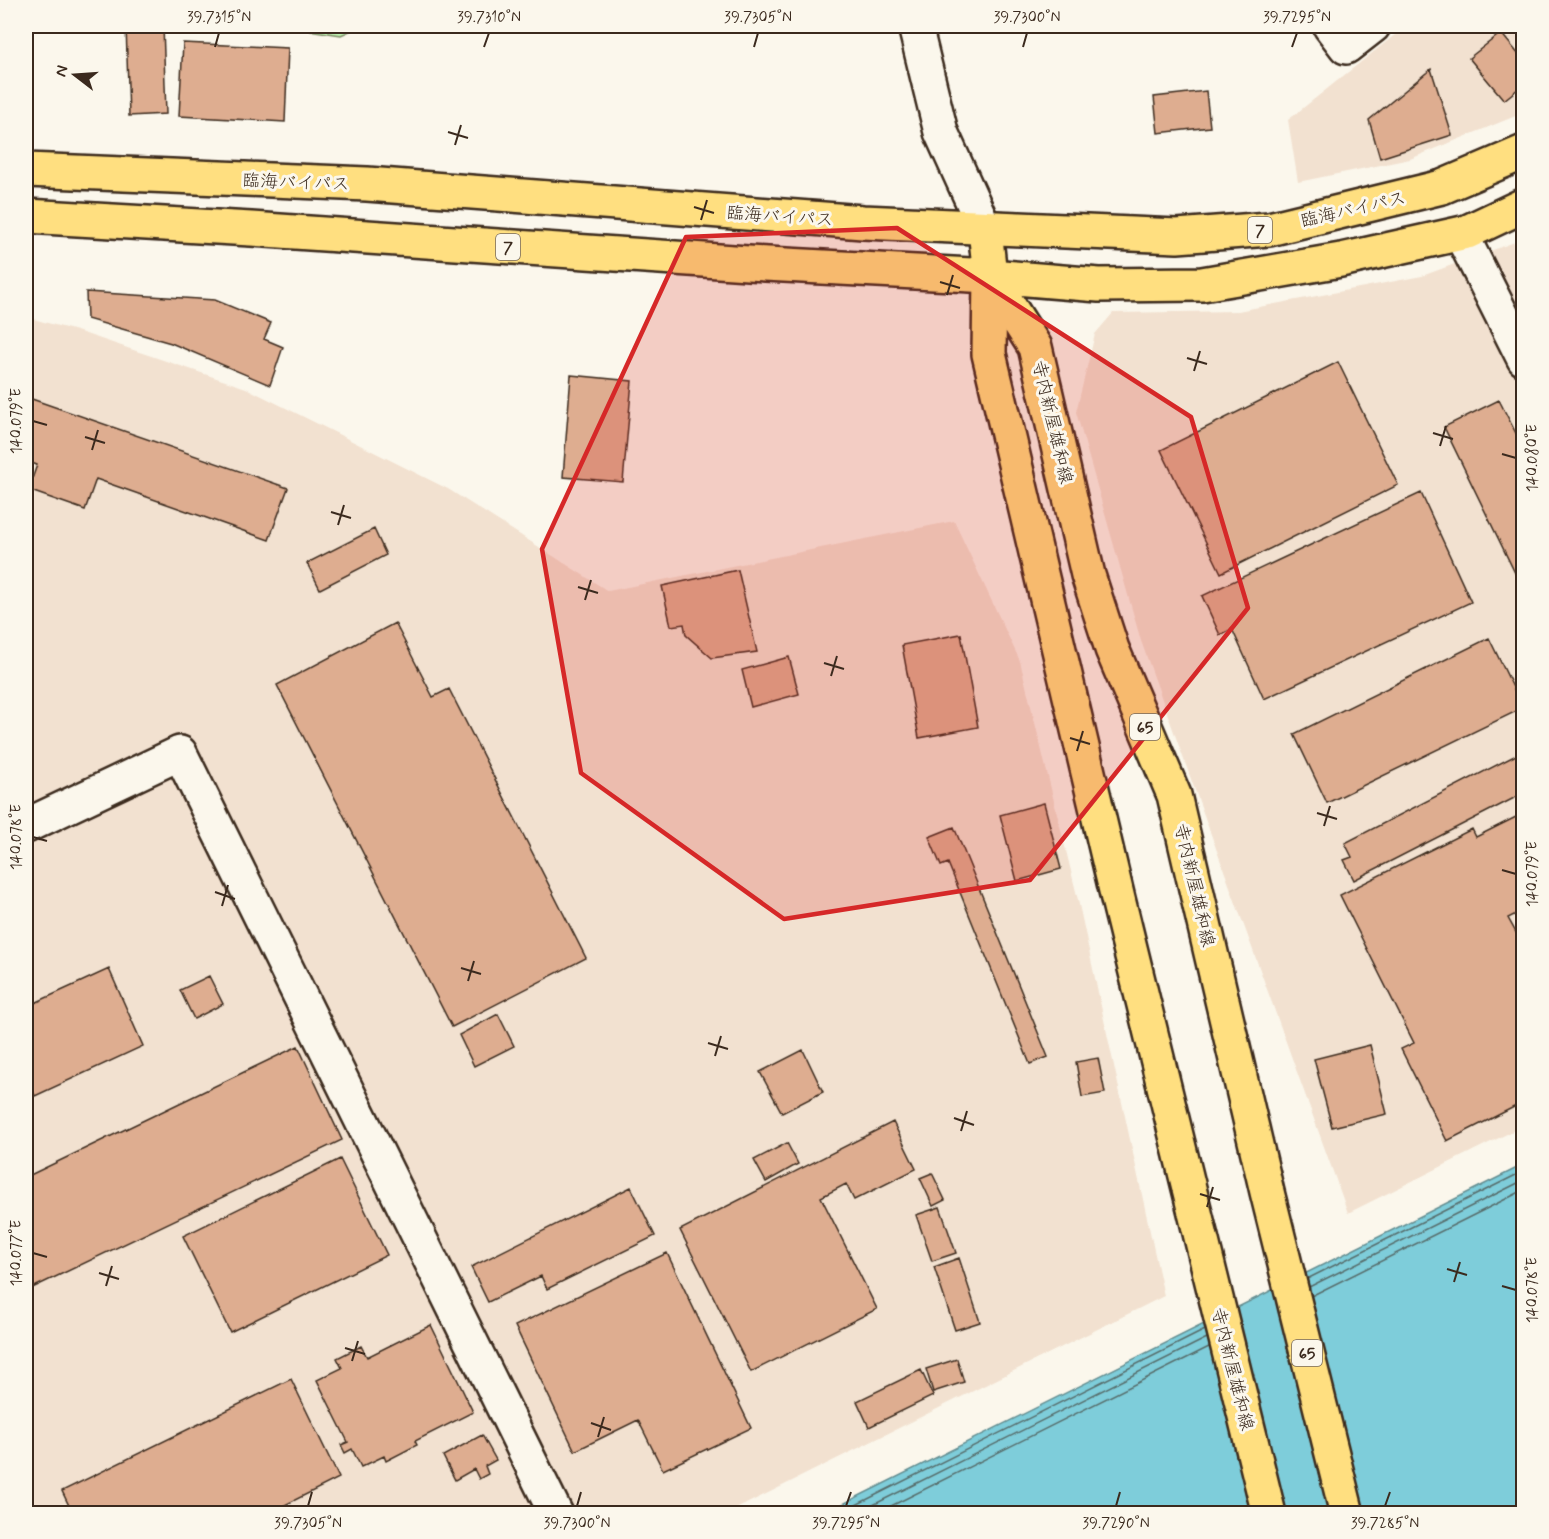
<svg xmlns="http://www.w3.org/2000/svg" width="1549" height="1539" font-family="Mynerve,'Klee One',sans-serif">
<rect width="100%" height="100%" fill="#fbf7ec"/>
<filter id="ink" filterUnits="userSpaceOnUse"><feTurbulence type="fractalNoise" baseFrequency=".0167" numOctaves="2"/><feDisplacementMap in="SourceGraphic" scale="12" xChannelSelector="R" yChannelSelector="G"/><feConvolveMatrix kernelMatrix="1 2 1 2 8 2 1 2 1" color-interpolation-filters="sRGB"/></filter>
<g filter="url(#ink)">
<path fill="#f2e1d0" d="M 1406,26 L 1523,26 L 1523,113 L 1410,159 L 1298,182 L 1288,120 Z
M 1523,239 L 1523,1126 L 1348,1213 L 1141,641 L 1076,412 L 1095,334 L 1113,313 L 1238,311 L 1422,276 Z
M 26,317 L 80,332 L 246,388 L 448,489 L 608,591 L 954,521 L 1020,661 L 1078,900 L 1164,1296 L 728,1513 L 26,1513 Z"/>
<path fill="#bceeae" stroke="#7c8c66" stroke-width="1.5" d="M 282,26 L 361,26 L 341,35 Z"/>
<path fill="#7ecdda" stroke="#638c8f" stroke-width="1.5" d="M 1523,1165 L 1523,1513 L 825,1513 Z"/>
<g fill="none" stroke-linecap="round" stroke-linejoin="round">
<path stroke="#566b69" stroke-width="1.5" d="M 1307,1279 L 1524,1171
M 1309,1287 L 1524,1180
M 1311,1296 L 1524,1190
M 838,1514 L 1205,1330
M 855,1514 L 1207,1338
M 875,1514 L 1209,1347"/>
</g>
<path fill="#dead90" stroke="#3b2a1e" stroke-width="1.5" d="M 126,26 L 163,26 L 166,114 L 129,116 Z
M 1501,33 L 1524,61 L 1524,84 L 1504,100 L 1469,58 Z
M 183,43 L 288,48 L 285,122 L 179,116 Z
M 1431,69 L 1452,135 L 1380,158 L 1369,120 Z
M 1206,91 L 1210,127 L 1158,133 L 1154,97 Z
M 86,292 L 215,300 L 271,323 L 264,339 L 283,347 L 270,385 L 171,343 L 87,319 Z
M 1338,362 L 1398,485 L 1221,573 L 1161,450 Z
M 571,375 L 632,381 L 623,482 L 563,477 Z
M 26,397 L 288,488 L 269,540 L 96,479 L 85,510 L 28,490 L 37,465 L 26,461 Z
M 1499,400 L 1524,449 L 1524,574 L 1517,577 L 1444,427 Z
M 1421,493 L 1471,602 L 1264,699 L 1232,629 L 1220,635 L 1202,596 Z
M 374,529 L 386,555 L 320,589 L 307,563 Z
M 738,570 L 757,652 L 712,658 L 686,635 L 684,624 L 671,626 L 662,586 Z
M 395,623 L 433,697 L 449,689 L 586,958 L 452,1027 L 277,685 Z
M 961,634 L 978,727 L 919,738 L 902,645 Z
M 1489,638 L 1523,708 L 1327,803 L 1294,734 Z
M 789,657 L 799,694 L 751,707 L 742,670 Z
M 1524,751 L 1524,793 L 1354,880 L 1344,860 L 1352,857 L 1345,843 Z
M 1044,803 L 1061,869 L 1017,881 L 1000,815 Z
M 1524,813 L 1524,910 L 1508,918 L 1524,947 L 1524,1102 L 1447,1141 L 1401,1049 L 1414,1043 L 1340,895 L 1472,829 L 1476,837 Z
M 954,827 L 1048,1057 L 1030,1064 L 948,863 L 941,866 L 929,837 Z
M 109,969 L 143,1046 L 35,1096 L 26,1074 L 26,1007 Z
M 209,976 L 223,1004 L 194,1019 L 180,990 Z
M 498,1014 L 514,1046 L 474,1066 L 459,1035 Z
M 1370,1045 L 1387,1114 L 1332,1127 L 1314,1059 Z
M 298,1046 L 342,1140 L 26,1291 L 26,1177 Z
M 803,1050 L 823,1092 L 782,1113 L 760,1072 Z
M 1098,1058 L 1105,1093 L 1082,1097 L 1076,1062 Z
M 893,1122 L 916,1169 L 854,1200 L 846,1184 L 821,1197 L 877,1309 L 751,1372 L 680,1230 Z
M 787,1143 L 798,1164 L 766,1182 L 754,1160 Z
M 340,1159 L 387,1255 L 230,1332 L 183,1236 Z
M 932,1173 L 945,1200 L 933,1206 L 920,1178 Z
M 631,1187 L 655,1236 L 547,1289 L 541,1276 L 488,1302 L 471,1267 Z
M 940,1207 L 956,1253 L 932,1261 L 916,1215 Z
M 667,1253 L 751,1428 L 663,1470 L 638,1420 L 575,1451 L 515,1326 Z
M 959,1258 L 980,1322 L 955,1330 L 934,1267 Z
M 431,1325 L 473,1412 L 415,1441 L 417,1445 L 386,1461 L 384,1456 L 361,1467 L 352,1449 L 345,1453 L 341,1445 L 348,1442 L 317,1380 L 342,1368 L 337,1358 L 361,1346 L 367,1357 Z
M 957,1359 L 964,1382 L 933,1392 L 926,1369 Z
M 921,1370 L 933,1396 L 869,1427 L 857,1401 Z
M 291,1379 L 339,1478 L 267,1514 L 73,1514 L 62,1491 Z
M 482,1435 L 496,1460 L 485,1466 L 488,1474 L 479,1479 L 474,1469 L 455,1480 L 443,1456 Z"/>
<g fill="none" stroke-linecap="round" stroke-linejoin="round">
<g stroke="#3b2a1e" stroke-width="38">
<path id="minor" d="M 915,26 L 941,132 L 985,229
M 1330,26 L 1346,47 L 1373,26
M 1461,234 L 1524,359
M 26,826 L 180,753 L 556,1514"/>
</g>
<g stroke="#3b2a1e" stroke-width="38">
<path id="major" d="M 985,229 L 990,276 L 989,354 L 1118,899 L 1269,1514
M 990,276 L 1035,347 L 1088,575 L 1112,649 L 1174,795 L 1267,1192 L 1347,1514"/>
</g>
<g stroke="#3b2a1e" stroke-width="38">
<path id="highway" d="M 26,170 L 367,184 L 863,222 L 1177,236 L 1269,229 L 1442,187 L 1524,152
M 26,216 L 251,229 L 748,263 L 990,276 L 1099,285 L 1202,284 L 1341,260 L 1467,232 L 1524,205"/>
</g>
<use href="#minor" stroke="#fbf7ec" stroke-width="33"/>
<use href="#major" stroke="#ffdf80" stroke-width="33"/>
<use href="#highway" stroke="#ffdf80" stroke-width="33"/>
</g>
</g>
<path fill="#d62828" fill-opacity="0.2" stroke="#d62828" stroke-width="4.5" stroke-linejoin="round" d="M 897,228 L 1191,417 L 1248,608 L 1030,880 L 784,919 L 581,773 L 542,549 L 686,237 Z"/>
<path fill="none" stroke="#3b2a1e" stroke-width="2" d="M 215,47 L 219,33M 484,47 L 489,33M 754,47 L 758,33M 1023,47 L 1027,33M 1292,47 L 1297,33M 448,132 L 468,138M 455,145 L 461,125M 694,207 L 714,213M 701,220 L 707,200M 940,282 L 960,288M 947,295 L 953,275M 1187,358 L 1207,364M 1194,371 L 1200,351M 33,421 L 47,425M 1433,433 L 1453,439M 85,437 L 105,443M 1440,446 L 1446,426M 92,450 L 98,430M 1502,454 L 1516,458M 331,512 L 351,518M 338,525 L 344,505M 578,587 L 598,593M 585,600 L 591,580M 824,663 L 844,669M 831,676 L 837,656M 1070,738 L 1090,744M 1077,751 L 1083,731M 1317,813 L 1337,819M 1324,826 L 1330,806M 33,837 L 47,841M 1502,870 L 1516,874M 215,892 L 235,899M 222,906 L 228,885M 461,968 L 481,974M 468,981 L 474,961M 708,1043 L 728,1049M 715,1056 L 721,1036M 954,1118 L 974,1125M 961,1131 L 967,1111M 1200,1194 L 1220,1200M 1207,1207 L 1213,1187M 33,1253 L 47,1257M 1447,1269 L 1467,1275M 99,1273 L 119,1279M 1454,1282 L 1460,1262M 106,1286 L 112,1266M 1502,1286 L 1516,1290M 345,1348 L 365,1354M 352,1361 L 358,1341M 591,1423 L 611,1430M 598,1437 L 604,1417M 308,1506 L 312,1492M 577,1506 L 581,1492M 846,1506 L 851,1492M 1116,1506 L 1120,1492M 1385,1506 L 1390,1492"/>
<g text-anchor="middle" stroke-width="6" stroke-linejoin="round" paint-order="stroke">
<g fill="#fbf7ec" stroke="#75685c" stroke-width="1.5">
<rect x="1248" y="217" width="24" height="26" rx="4.5"/>
<rect x="496" y="234" width="24" height="26" rx="4.5"/>
<rect x="1130" y="714" width="30" height="26" rx="4.5"/>
<rect x="1292" y="1340" width="30" height="26" rx="4.5"/>
</g>
<g font-size="16" font-weight="bold" fill="#3b2a1e">
<text x="1260" y="236">7</text>
<text x="508" y="253">7</text>
<text x="1145" y="733">65</text>
<text x="1307" y="1359">65</text>
</g>
<g font-size="18" fill="#3b2a1e" stroke="#fbf7ec">
<text transform="translate(296 182) rotate(2)" y="6">臨海バイパス</text>
<text transform="translate(1353 209) rotate(-13)" y="6">臨海バイパス</text>
<text transform="translate(780 216) rotate(4)" y="6">臨海バイパス</text>
<text transform="translate(1053 422) rotate(77)" y="6">寺内新屋雄和線</text>
<text transform="translate(1195 885) rotate(77)" y="6">寺内新屋雄和線</text>
<text transform="translate(1233 1369) rotate(76)" y="6">寺内新屋雄和線</text>
</g>
</g>
<rect width="1549" height="1539" fill="none" stroke="#fbf7ec" stroke-width="66"/>
<g transform="translate(75 75) rotate(287)" stroke="#fbf7ec" stroke-width="4.5" paint-order="stroke">
<path d="M0-4.5L10 22L0 15L-10 22Z" fill="#3b2a1e"/>
<text y="-9" font-size="16" font-weight="bold" text-anchor="middle" fill="#3b2a1e">N</text>
</g>
<rect x="33" y="33" width="1483" height="1473" fill="none" stroke="#3b2a1e" stroke-width="2"/>
<g font-size="15" text-anchor="middle" fill="#3b2a1e">
<text x="219" y="22">39.7315°N</text>
<text x="489" y="22">39.7310°N</text>
<text x="758" y="22">39.7305°N</text>
<text x="1027" y="22">39.7300°N</text>
<text x="1297" y="22">39.7295°N</text>
<text transform="translate(16 421) rotate(-90)" y="5">140.079°E</text>
<text transform="translate(1532 458) rotate(-90)" y="5">140.080°E</text>
<text transform="translate(16 837) rotate(-90)" y="5">140.078°E</text>
<text transform="translate(1532 874) rotate(-90)" y="5">140.079°E</text>
<text transform="translate(16 1253) rotate(-90)" y="5">140.077°E</text>
<text transform="translate(1532 1290) rotate(-90)" y="5">140.078°E</text>
<text x="308" y="1528">39.7305°N</text>
<text x="577" y="1528">39.7300°N</text>
<text x="846" y="1528">39.7295°N</text>
<text x="1116" y="1528">39.7290°N</text>
<text x="1385" y="1528">39.7285°N</text>
</g>
</svg>
